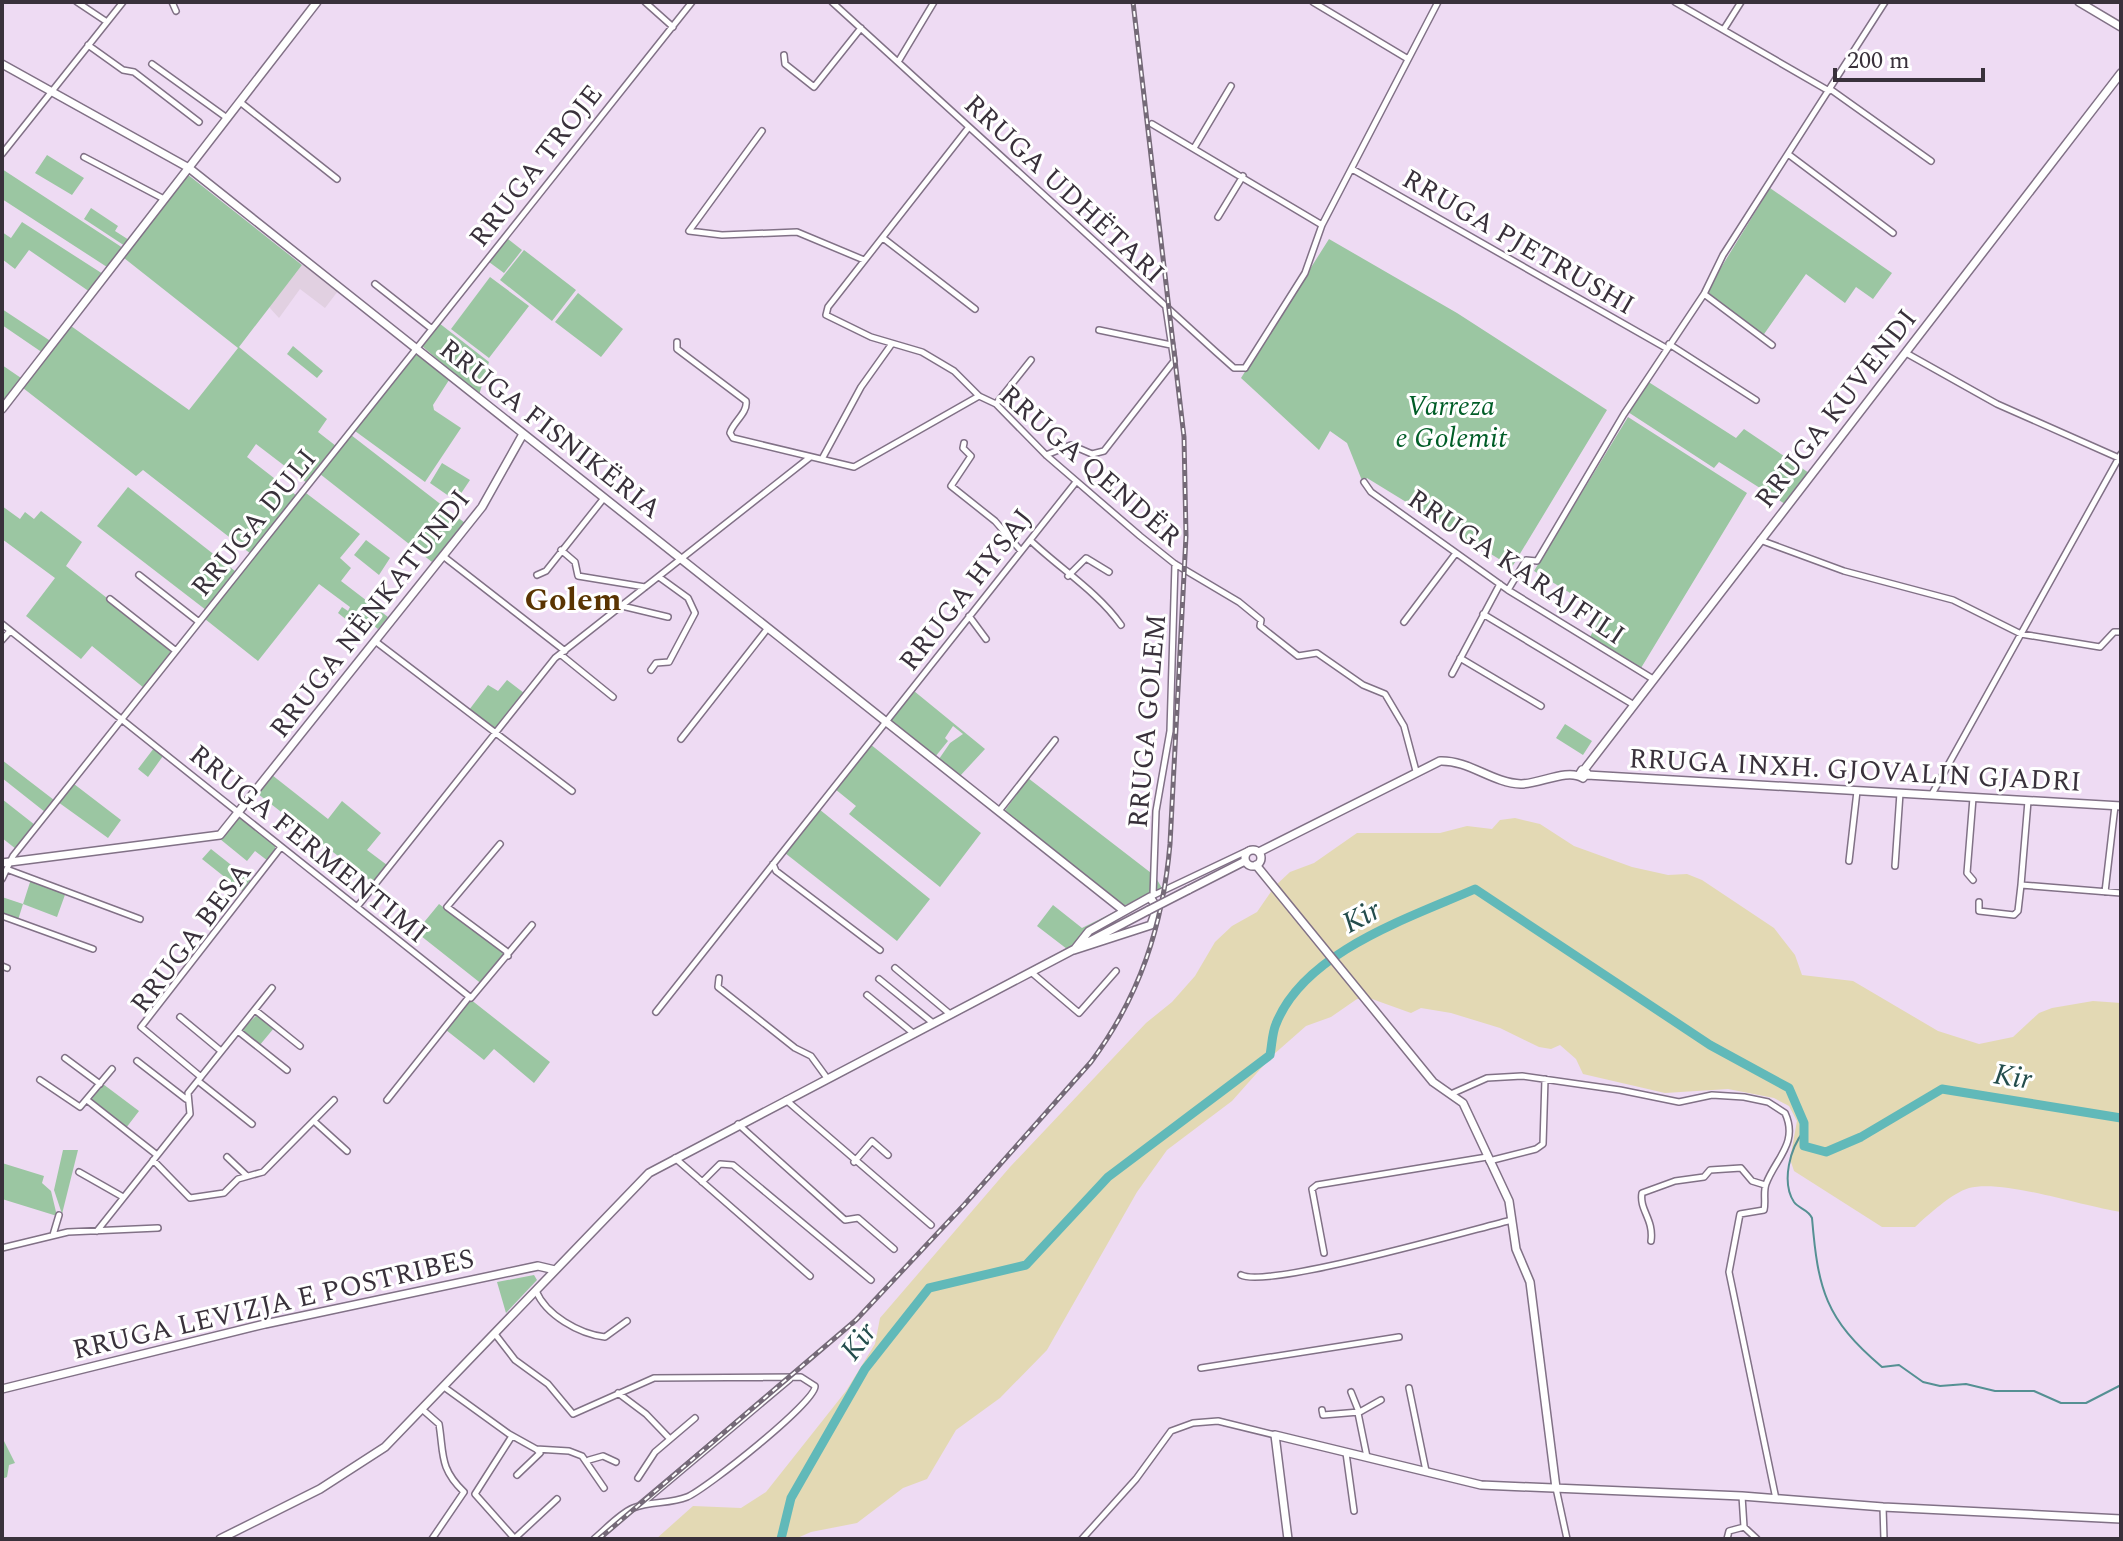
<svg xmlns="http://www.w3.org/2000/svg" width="2123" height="1541" font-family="Spectral,serif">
<rect width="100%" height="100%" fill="#eedbf3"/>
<path fill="#e1d0e1" d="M 303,264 L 338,291 L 325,308 L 300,289 L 279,318 L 269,307 Z"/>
<path fill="#9bc6a2" d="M 47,155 L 84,178 L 72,195 L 35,173 Z
M 2,169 L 123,248 L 107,267 L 2,199 Z
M 187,174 L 302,265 L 239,347 L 327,419 L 318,432 L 336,446 L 307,483 L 256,444 L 247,457 L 297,496 L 251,554 L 143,470 L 136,476 L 23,388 L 71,326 L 189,410 L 238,348 L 124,258 Z
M 1770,188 L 1892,273 L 1873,299 L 1856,287 L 1845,303 L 1806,274 L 1762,337 L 1706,292 Z
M 91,208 L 118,226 L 115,231 L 129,240 L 125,246 L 84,219 Z
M 22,222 L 103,274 L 90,292 L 29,250 L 15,269 L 2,259 L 2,232 L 11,238 Z
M 508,239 L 522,250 L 504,273 L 489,262 Z
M 1329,239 L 1457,313 L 1607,410 L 1512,567 L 1367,478 L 1363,483 L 1347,443 L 1330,431 L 1319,450 L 1241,378 Z
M 524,250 L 576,290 L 552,321 L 500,280 Z
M 490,277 L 529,306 L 489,358 L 451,329 Z
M 578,293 L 623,329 L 601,357 L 555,322 Z
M 2,309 L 52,342 L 43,353 L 2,325 Z
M 439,323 L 489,362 L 479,395 L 422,346 Z
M 293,346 L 323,371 L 317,378 L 287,354 Z
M 415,353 L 449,380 L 433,405 L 434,410 L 461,428 L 425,482 L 355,431 Z
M 2,365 L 21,378 L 2,402 Z
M 1647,381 L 1736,438 L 1744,429 L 1809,473 L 1785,504 L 1719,462 L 1714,468 L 1628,412 Z
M 1628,417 L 1747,493 L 1641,668 L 1590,637 L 1603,613 L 1534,571 Z
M 351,435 L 465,523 L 432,562 L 320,474 Z
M 442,463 L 470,480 L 456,501 L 430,483 Z
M 128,487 L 235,571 L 206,610 L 97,526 Z
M 306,493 L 360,534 L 340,558 L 351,568 L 341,581 L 388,617 L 378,629 L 374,626 L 367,636 L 338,613 L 342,607 L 348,611 L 350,607 L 319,584 L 258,661 L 205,619 Z
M 2,506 L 20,519 L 25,512 L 34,519 L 41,511 L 82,542 L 66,566 L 171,648 L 173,651 L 144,688 L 92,646 L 81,659 L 26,616 L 55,578 L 2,539 Z
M 366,540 L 390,558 L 379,575 L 354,555 Z
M 507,680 L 524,693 L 494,730 L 469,710 L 488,685 L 498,691 Z
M 914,691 L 985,749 L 960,776 L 939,759 L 950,743 L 963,734 L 953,726 L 945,738 L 948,741 L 935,757 L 890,720 Z
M 1565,724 L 1592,741 L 1583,755 L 1556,738 Z
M 870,744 L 981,833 L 940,887 L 849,814 L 856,806 L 835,789 Z
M 154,748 L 163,756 L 148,777 L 138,769 Z
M 2,760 L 54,800 L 45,812 L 2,778 Z
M 272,775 L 328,819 L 342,801 L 381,833 L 367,850 L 387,865 L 373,883 L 258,794 Z
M 1028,778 L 1155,876 L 1163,890 L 1123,906 L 1004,812 Z
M 74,784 L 121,820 L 108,838 L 58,802 Z
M 2,799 L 35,825 L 16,849 L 2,838 Z
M 819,809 L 930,899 L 897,941 L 785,853 Z
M 239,817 L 275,846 L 276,853 L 268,861 L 255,851 L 247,861 L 220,839 Z
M 211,849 L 254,883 L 246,894 L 202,859 Z
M 31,879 L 66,892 L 57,917 L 23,904 L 18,920 L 2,914 L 2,897 L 23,904 Z
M 439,904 L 506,954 L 483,985 L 416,932 Z
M 1053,905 L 1082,928 L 1116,911 L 1067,949 L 1037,926 Z
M 470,999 L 550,1062 L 534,1083 L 494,1049 L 484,1060 L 446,1030 Z
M 258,1014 L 274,1028 L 259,1046 L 240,1031 Z
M 103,1084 L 139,1111 L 126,1128 L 91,1100 Z
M 63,1150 L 78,1150 L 62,1214 L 54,1190 Z
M 2,1163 L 44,1176 L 42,1183 L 51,1191 L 57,1216 L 2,1199 Z
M 534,1275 L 537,1280 L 506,1313 L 497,1282 Z
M 2,1437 L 15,1463 L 9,1465 L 7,1477 L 2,1479 Z"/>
<path fill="#e3d9b4" d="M 1515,818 L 1540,824 L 1574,846 L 1632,867 L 1668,875 L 1687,874 L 1702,880 L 1774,928 L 1795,955 L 1802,975 L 1853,981 L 1938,1031 L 1979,1044 L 2013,1037 L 2039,1013 L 2052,1008 L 2093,1001 L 2121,1003 L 2121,1212 C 2084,1207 2004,1179 1969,1188 C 1952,1193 1928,1215 1915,1227 L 1882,1227 L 1794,1171 L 1790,1159 L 1797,1121 L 1789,1106 L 1774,1098 L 1728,1089 L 1665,1093 L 1583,1074 L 1576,1059 L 1560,1045 L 1551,1049 L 1539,1047 L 1500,1028 L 1451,1013 L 1421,1008 L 1411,1013 L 1372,999 L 1357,999 L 1331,1017 L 1306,1026 L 1273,1055 L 1232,1101 L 1167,1150 L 1137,1192 L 1047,1350 L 1000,1398 L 956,1430 L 927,1479 L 903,1488 L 857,1523 L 811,1532 L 795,1539 L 656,1539 L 693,1506 L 741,1508 L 766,1492 L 846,1391 L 875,1344 L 880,1318 L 1010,1167 L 1146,1023 L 1172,1002 L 1195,976 L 1215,942 L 1232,926 L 1257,912 L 1275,886 L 1290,872 L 1314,863 L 1357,833 L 1440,833 L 1467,826 L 1492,829 L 1500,820 Z"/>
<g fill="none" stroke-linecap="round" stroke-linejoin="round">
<path stroke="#559093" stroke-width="2" d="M 1804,1131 C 1790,1148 1781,1182 1794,1202 C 1799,1209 1808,1209 1812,1218 C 1818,1289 1825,1319 1882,1367 L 1899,1365 L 1923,1382 L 1940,1386 L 1966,1384 L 1995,1391 L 2034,1391 L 2061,1403 L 2086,1403 L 2121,1385"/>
<path stroke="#61b9b9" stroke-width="9" d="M 781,1539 L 791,1498 L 865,1369 L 929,1288 L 1026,1265 L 1108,1177 L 1270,1055 C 1272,1045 1272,1033 1276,1024 C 1304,952 1409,918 1475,889 L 1710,1045 L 1789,1088 L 1804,1123 L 1804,1146 L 1826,1152 L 1861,1137 L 1942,1089 L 2121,1118"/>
<g stroke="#817186" stroke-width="8">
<path id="street" d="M 77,2 L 107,22
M 172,2 L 176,11
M 645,2 L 673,27
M 832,2 L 1216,352 L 1234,368 L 1245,368
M 1313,2 L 1408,59
M 1675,2 L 1829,91
M 1724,29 L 1741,2
M 88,45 L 123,70 L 134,72 L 199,122
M 784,55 L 785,64 L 814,87 L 861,28
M 898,62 L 934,2
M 152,64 L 227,118
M 1830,89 L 1931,161
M 240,102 L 337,179
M 1152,124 L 1322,225
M 969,127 L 828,307 L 826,315 L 871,337 L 922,352 L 954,371 L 979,396 L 996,404 L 1046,455 L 1140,536 L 1175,564 L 1239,602 L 1261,620 L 1260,626 L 1298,656 L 1317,653 L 1363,685 L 1385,694 L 1404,726 L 1416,771
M 762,131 L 689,231 L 722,235 L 797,232 L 864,260
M 1194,148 L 1231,86
M 2,154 L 123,2
M 1788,154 L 1893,233
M 84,157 L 164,199
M 1352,169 L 1666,348
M 1218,217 L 1243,176
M 883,238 L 975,309
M 375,284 L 432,329
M 1704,294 L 1772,345
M 1099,330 L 1171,345
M 677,342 L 677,349 L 746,401 C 748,413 733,422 730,433 L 733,438 L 854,467 L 979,396
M 1669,344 L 1756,400
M 1906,353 L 1997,404 L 2119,458
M 1245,368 L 1305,273 L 1322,225 L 1438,2
M 996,404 L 1031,360
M 964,443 L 963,448 L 971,456 L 951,486 L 995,521 L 1021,551
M 1046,455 L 1071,445 L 1092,454 L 1104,451 L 1174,361 L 1166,308
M 822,459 L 861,387 L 891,345
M 1364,482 L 1371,492 L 1508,590 L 1653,679
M 1030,540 C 1059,568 1098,592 1121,625
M 1760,540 L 1844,571 L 1953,600 L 2021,634 L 2100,647 L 2114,632 L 2121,632
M 561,550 L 575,562 L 578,576 L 645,587
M 443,556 L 565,651
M 139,575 L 199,622
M 537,575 L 546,571 L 604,498
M 1068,576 L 1086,558 L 1109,572
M 1508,590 L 1526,560 L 1537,561 L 1624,414 L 1704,294 L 1723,255 L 1885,2
M 110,599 L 176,651
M 622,606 L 668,617
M 1483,614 L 1634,705
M 969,616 L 986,639
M 1404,622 L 1456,553
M 2,624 L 471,998 L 532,925
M 2,640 L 10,631
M 375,641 L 572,791
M 560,654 L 613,697
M 1460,658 L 1541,706
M 651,670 L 656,663 L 669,662 L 695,613 L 688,598 L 659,577
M 1452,674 L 1500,584
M 681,739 L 768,628
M 1932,794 L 2121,454
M 999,811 L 1055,740
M 500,844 L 447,907 L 506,951 L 508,956
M 1849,861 L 1857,791
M 773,864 L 776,871 L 880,950
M 1895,866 L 1900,793
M 9,870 L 140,919
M 2,879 L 13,856 L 692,2
M 1973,880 L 1967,873 L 1973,798
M 2021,885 L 2028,801
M 2105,892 L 2115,806
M 1152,896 L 1249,850
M 1153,896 L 1156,811 L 1170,731 L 1175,564
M 1979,902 L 1979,911 L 2014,915 L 2018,911 L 2021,885 L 2121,893
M 357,907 L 555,658 L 809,458
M 2,916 L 93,949
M 2,966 L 7,968
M 895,968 L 950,1014
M 1031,972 L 1079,1013 L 1116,971
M 719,978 L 718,987 L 795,1048 L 811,1056 L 827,1078
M 879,979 L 933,1023
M 867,995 L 913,1033
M 255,1010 L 300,1046
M 656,1012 L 1076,482
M 180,1017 L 221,1051
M 238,1031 L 287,1070
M 65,1058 L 100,1084
M 137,1061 L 186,1099
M 201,1077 L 141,1027 L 281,847
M 40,1080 L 80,1107 L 112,1069
M 198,1081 L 252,1124
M 1451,1094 L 1487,1078 L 1522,1076 L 1620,1090 L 1679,1102 L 1712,1095 L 1744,1097 L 1768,1102 L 1785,1113 C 1799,1143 1775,1159 1766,1184 C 1763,1192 1766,1202 1764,1210 L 1740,1214 L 1729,1272 L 1776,1499
M 87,1100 L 157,1155
M 387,1100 L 469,997
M 786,1100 L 931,1225
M 315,1122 L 347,1151
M 738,1124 L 845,1220 L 858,1218 L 894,1249
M 227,1157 L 246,1175
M 675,1158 L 810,1276
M 153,1160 L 190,1198 L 224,1193 L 238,1179 L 263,1172 L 334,1100
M 1489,1161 L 1536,1149 L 1543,1144 L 1545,1079
M 854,1162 L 872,1141 L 888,1155
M 79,1172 L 123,1197
M 702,1182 L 720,1164 L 733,1165 L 871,1280
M 97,1231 L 190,1114 L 188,1093 L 272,988
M 53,1235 L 59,1215
M 1651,1241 C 1654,1219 1639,1210 1642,1193 L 1675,1181 L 1704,1177 L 1710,1170 L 1741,1168 L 1752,1181 L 1765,1185
M 2,1248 L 68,1232 L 158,1228
M 1324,1253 L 1312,1189 L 1317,1185 L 1487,1157
M 1241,1275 C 1267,1289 1471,1230 1512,1220
M 536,1291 C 546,1315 579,1334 605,1337 L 627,1321
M 495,1334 L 515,1360 L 548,1384 L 573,1414 L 654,1378 L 801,1377 L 815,1386 C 817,1401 706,1489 687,1497 C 670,1504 650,1501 633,1508 C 619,1514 606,1529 594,1539
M 1201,1368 L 1399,1337
M 444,1387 L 509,1434 L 536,1449 L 569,1451 L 582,1456 L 604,1488
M 1409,1388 L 1426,1471
M 618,1393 L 646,1414 L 670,1439
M 423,1410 L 439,1424 C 444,1454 439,1468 464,1492 L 432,1539
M 1322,1410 L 1323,1415 L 1359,1412 L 1351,1392
M 512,1436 L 475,1494 L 515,1539
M 1346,1453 L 1354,1511
M 1367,1457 L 1358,1413 L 1381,1400
M 589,1460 L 603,1456 L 616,1462
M 517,1475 L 540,1453 L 536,1449
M 638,1478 L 655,1452 L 695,1418
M 1556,1488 L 1567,1539
M 1742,1496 L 1744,1527 L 1757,1539
M 639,1506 L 790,1379
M 1883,1507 L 1884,1539
M 514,1539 L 557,1499
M 1082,1539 L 1136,1479 L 1171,1431 L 1193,1423 L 1218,1421 L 1275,1435
M 1727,1539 L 1729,1531 L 1744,1527"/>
</g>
<g stroke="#817186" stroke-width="10">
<path id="secondary" d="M 2079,2 L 2121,27
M 2,64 L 189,168 L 1123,910
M 2,409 L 317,2
M 1584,770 L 2121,73
M 1587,775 L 2121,806
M1245 858a8 8 0 1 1 16 0a8 8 0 1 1-16 0Z
M 1259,852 L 1440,761 C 1469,760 1492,783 1521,784 C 1540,784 1567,768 1583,778 L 1587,773 L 1582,770 L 1579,775
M 2,863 L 220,835 L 482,507 L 523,434
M 1256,865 L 1433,1082 L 1463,1103 L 1509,1201 L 1516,1249 L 1530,1282 L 1556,1488
M 1188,890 L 1245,861
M 1150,897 L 1157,908 L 1151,925 L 1074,950 L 1089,931 Z
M 2,1389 L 265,1324 L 538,1266 L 555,1270
M 220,1539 L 320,1489 L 385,1447 L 649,1173 L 1149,910
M 1288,1539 L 1275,1435 L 1481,1485 L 1742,1496 L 1883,1507 L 2121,1519"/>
</g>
<use href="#street" stroke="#fff" stroke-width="5"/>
<use href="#secondary" stroke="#fff" stroke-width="7"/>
<g stroke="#756a78" stroke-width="5">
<path id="rail" d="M 599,1539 L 856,1320 L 964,1205 L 1091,1062 C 1140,996 1163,925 1170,844 L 1186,536 L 1184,437 L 1133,2"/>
</g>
<use href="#rail" stroke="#fff" stroke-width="2" stroke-dasharray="6" stroke-linecap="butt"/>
<g stroke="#817186" stroke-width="10" stroke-linecap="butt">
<path id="secondary-bridge" d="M 1149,910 L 1188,890"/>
</g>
<use href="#secondary-bridge" stroke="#fff" stroke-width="7"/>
</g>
<g text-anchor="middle" stroke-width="6" stroke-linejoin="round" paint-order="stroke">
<g font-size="28" fill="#39313b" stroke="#fff">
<text transform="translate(535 165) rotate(-52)" y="10">RRUGA TROJE</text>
<text transform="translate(1065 188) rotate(43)" y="10">RRUGA UDHËTARI</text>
<text transform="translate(1519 241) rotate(30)" y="10">RRUGA PJETRUSHI</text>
<text transform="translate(1835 408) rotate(-52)" y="10">RRUGA KUVENDI</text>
<text transform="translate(551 428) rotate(38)" y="10">RRUGA FISNIKËRIA</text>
<text transform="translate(1091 465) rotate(41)" y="10">RRUGA QENDËR</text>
<text transform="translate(253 522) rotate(-51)" y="10">RRUGA DULI</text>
<text transform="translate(1517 566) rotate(34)" y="10">RRUGA KARAJFILI</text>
<text transform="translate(965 589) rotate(-52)" y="10">RRUGA HYSAJ</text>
<text transform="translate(369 613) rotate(-52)" y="10">RRUGA NËNKATUNDI</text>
<text transform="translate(1146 721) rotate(-85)" y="10">RRUGA GOLEM</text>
<text transform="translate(1855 769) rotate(3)" y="10">RRUGA INXH. GJOVALIN GJADRI</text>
<text transform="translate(309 843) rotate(39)" y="10">RRUGA FERMENTIMI</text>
<text transform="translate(190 937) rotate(-53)" y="10">RRUGA BESA</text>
<text transform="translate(273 1303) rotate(-13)" y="10">RRUGA LEVIZJA E POSTRIBES</text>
</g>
<g font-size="28" font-style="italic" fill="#005d27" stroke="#fff">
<text x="1451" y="415">Varreza<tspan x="1451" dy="32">e Golemit</tspan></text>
</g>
<g font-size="30" font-style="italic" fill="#244d4d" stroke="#fff">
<text transform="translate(1361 916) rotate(-28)" y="10">Kir</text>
<text transform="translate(2013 1076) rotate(9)" y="10">Kir</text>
<text transform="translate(858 1341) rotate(-53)" y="10">Kir</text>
</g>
<g font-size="32" font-weight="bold" fill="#5a3402" stroke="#fff">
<text x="573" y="610">Golem</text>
</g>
</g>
<rect width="2123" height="1541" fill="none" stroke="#39313b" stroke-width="8"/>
<path d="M1835 68v12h148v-12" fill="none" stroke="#39313b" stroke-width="4"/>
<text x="1847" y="68" font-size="24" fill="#39313b" stroke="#ffffff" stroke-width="6" paint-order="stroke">200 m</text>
</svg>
